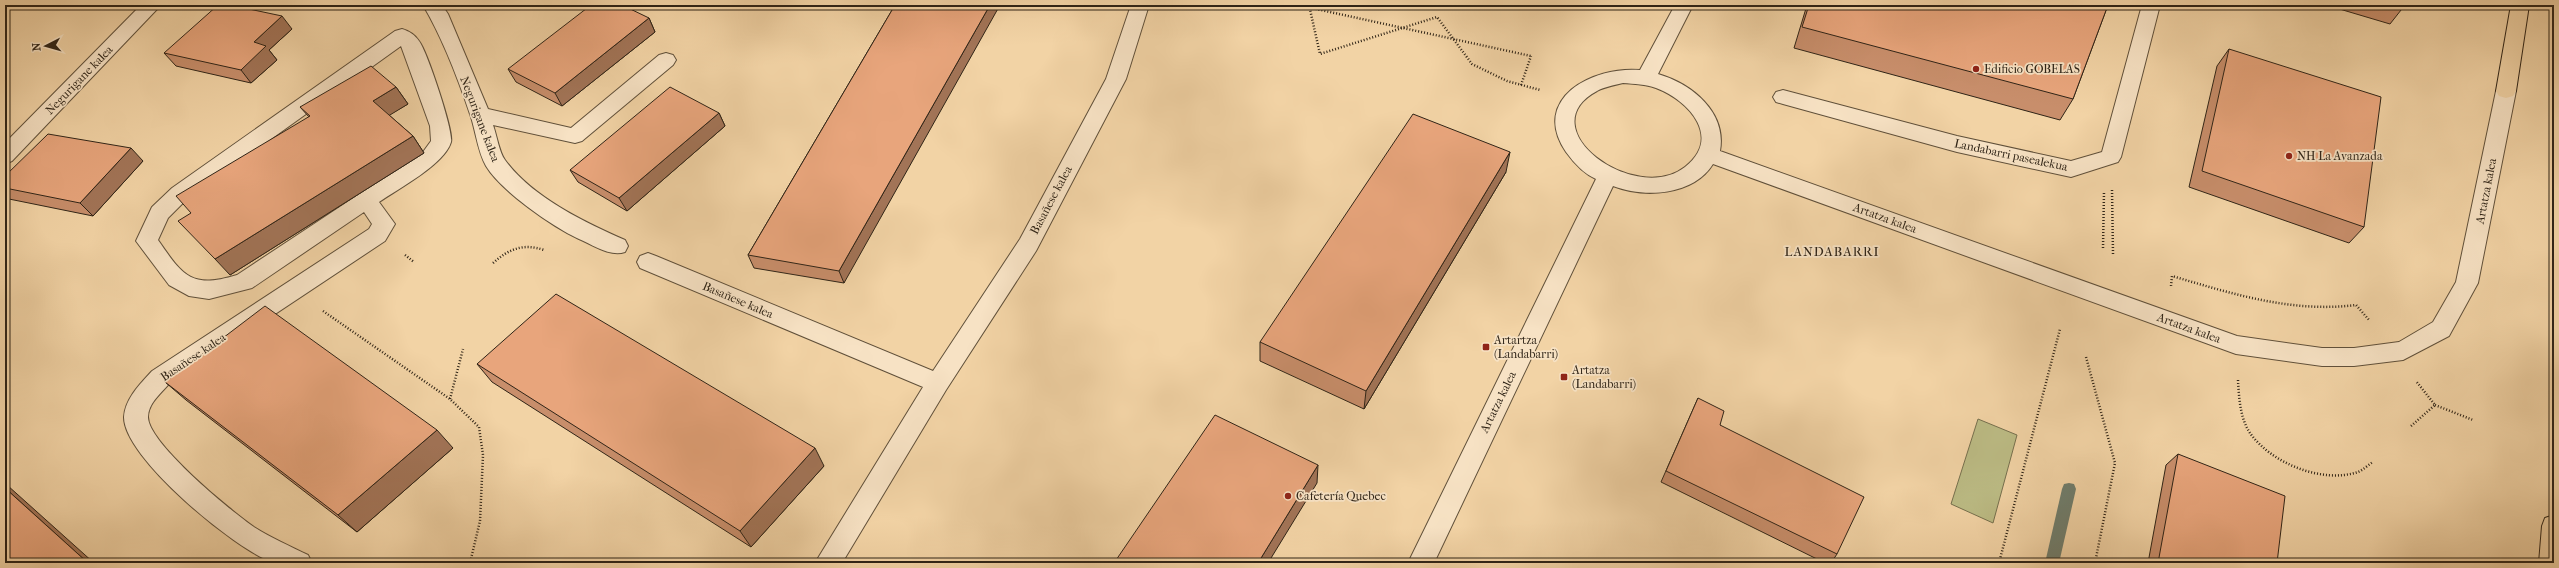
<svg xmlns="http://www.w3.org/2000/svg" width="2559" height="568" font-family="'IM FELL French Canon',serif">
<rect width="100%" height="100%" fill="#f2d3a5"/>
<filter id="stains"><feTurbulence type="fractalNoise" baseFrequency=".005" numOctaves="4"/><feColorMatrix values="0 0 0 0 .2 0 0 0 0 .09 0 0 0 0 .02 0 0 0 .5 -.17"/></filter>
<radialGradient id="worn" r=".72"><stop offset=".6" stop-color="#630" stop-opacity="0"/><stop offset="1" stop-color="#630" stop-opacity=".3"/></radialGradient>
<path fill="#bcbc85" stroke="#76704e" d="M 1978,419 L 2017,435 L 1993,523 L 1951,504 Z"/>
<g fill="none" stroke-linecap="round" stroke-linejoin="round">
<path fill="#707d6c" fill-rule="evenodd" d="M 2069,483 L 2074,484 L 2076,489 L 2059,563 L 2045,563 L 2062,489 L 2064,484 Z"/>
<g stroke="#60503a" stroke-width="2">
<path id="minor" d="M 141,5 L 161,5 L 12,161 L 5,164 L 5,143 Z
M 423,5 L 442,5 L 448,14 L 488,109 L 571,128 L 659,55 L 666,53 L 673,55 L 676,60 L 673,65 L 582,141 L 575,143 L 493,125 C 497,136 499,152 505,160 C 532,197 584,222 625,240 L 628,246 L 625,252 C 610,257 593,245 579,239 C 553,227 501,191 486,166 C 478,152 476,133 471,117 C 459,81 442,37 423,5 Z
M 1131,5 L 1149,5 L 1126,79 L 1036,251 L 946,390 L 842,563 L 815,563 L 923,387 L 640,268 L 637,262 L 640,256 L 648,253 L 656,256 L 933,371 L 1020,239 L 1106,79 Z
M 1675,5 L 1693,5 L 1658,74 C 1692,84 1727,112 1720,151 L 2237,336 L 2322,348 L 2354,348 L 2399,342 L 2433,322 L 2456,282 L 2496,91 L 2499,86 L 2506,84 L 2513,86 L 2516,91 L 2478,283 L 2449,336 L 2403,360 L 2354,366 L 2322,366 L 2236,354 L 1713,164 C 1693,196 1644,198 1613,186 L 1434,563 L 1408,563 L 1596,179 C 1584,174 1574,163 1566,152 C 1530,99 1592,66 1640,70 ZM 1623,83 C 1634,84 1646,84 1656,88 C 1690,101 1722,138 1685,167 C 1635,206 1528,128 1597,91 C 1604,87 1615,85 1623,83 Z
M 2142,5 L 2160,5 L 2121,157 L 2118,162 L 2071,177 L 1957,152 L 1783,104 L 1776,102 L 1773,97 L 1776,92 L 1783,90 L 1957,136 L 2071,161 L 2102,152 Z
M 402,29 C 409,31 415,35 419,41 C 427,51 454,132 451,142 C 445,164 398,189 379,202 L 395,224 L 385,241 L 168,385 C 160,394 148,404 148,417 C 148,443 232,512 254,527 C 271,538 290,546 308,555 L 312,563 C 300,563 283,566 272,562 C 236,550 123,457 124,417 C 125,399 140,384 152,371 L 369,229 L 372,224 L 364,212 L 252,288 L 209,299 L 189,296 L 169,285 L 136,241 L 152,207 L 172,188 L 395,31 ZM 401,46 L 430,126 L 431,141 L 423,152 L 237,275 C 191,289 183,276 158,240 L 168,218 L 186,200 Z"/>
</g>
<g stroke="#2f2417" stroke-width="2">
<path id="highway" d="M 2511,5 L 2529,5 L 2516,91 L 2513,96 L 2506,98 L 2499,96 L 2496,91 Z
M 2554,515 L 2554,563 L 2539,563 L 2542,526 L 2545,518 Z"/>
</g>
<path stroke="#2f2417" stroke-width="2.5" stroke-dasharray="1 2" stroke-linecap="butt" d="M 1309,5 L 1320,54 L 1437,17 L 1472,64 L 1507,81 L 1540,90
M 1521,85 L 1531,56
M 2112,190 L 2113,254
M 2103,248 L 2104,192
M 405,255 L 414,262
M 493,263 C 509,249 523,243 544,250
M 2171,286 L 2172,276 C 2233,294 2292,313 2356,305 L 2370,321
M 323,311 L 450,399 L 479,427 L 483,455 L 480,521 L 470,563
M 2086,357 L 2115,463 L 2095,563
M 2238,380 C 2239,398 2240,418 2250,433 C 2271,463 2322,484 2358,472 C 2363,470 2368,465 2373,462
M 450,399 L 463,349
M 2435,405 L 2473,420
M 2411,426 L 2435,405 L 2416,381
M 1999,563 L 2060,329"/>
<use href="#minor" fill="#f7e2c4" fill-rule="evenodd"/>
<use href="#highway" fill="#f2d3a5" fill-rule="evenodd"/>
<path stroke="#2f2417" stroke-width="2.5" stroke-dasharray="1 2" stroke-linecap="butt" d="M 1298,5 L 1531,56"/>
</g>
<path fill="#c88e6b" stroke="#2f2417" d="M 895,5 L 844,283 L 754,268 L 748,255 Z
M 1807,5 L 2108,5 L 2073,99 L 2060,120 L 1794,48 Z
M 2326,5 L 2405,5 L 2390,24 Z
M 649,18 L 655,32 L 562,106 L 516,82 L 508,69 Z
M 292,29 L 269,50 L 277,60 L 251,83 L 176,66 L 164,53 Z
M 2229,49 L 2364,227 L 2349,243 L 2189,187 L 2217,66 Z
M 396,87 L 408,104 L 389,115 L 413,136 L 424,153 L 230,275 L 191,213 L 309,117 L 300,107 Z
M 719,113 L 725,126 L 627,211 L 578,182 L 570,170 Z
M 143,161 L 93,216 L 9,199 L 5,196 L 5,176 Z
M 1506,172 L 1364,409 L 1260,361 L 1260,342 Z
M 477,364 L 824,466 L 751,547 L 492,382 Z
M 165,382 L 453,448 L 357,532 L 186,400 Z
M 1698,398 L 1720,425 L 1837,554 L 1831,563 L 1825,563 L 1661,482 Z
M 2178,454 L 2277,563 L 2148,563 L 2166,465 Z"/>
<path fill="#a27457" stroke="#2f2417" d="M 990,5 L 1000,5 L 844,283 L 839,271 Z
M 282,16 L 292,29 L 269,50 L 277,60 L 251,83 L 241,70 L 254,42 Z
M 649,18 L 655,32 L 562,106 L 555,93 Z
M 396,87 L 408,104 L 385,118 L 373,101 Z
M 719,113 L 725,126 L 627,211 L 619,198 Z
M 413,136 L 424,153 L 230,275 L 215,259 Z
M 131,148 L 143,161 L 93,216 L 80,203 Z
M 1510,152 L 1506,172 L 1364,409 L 1366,391 Z
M 437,430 L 453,448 L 357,532 L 338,515 Z
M 815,448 L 824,466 L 751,547 L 740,531 Z
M 1318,465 L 1317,483 L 1268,563 L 1258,563 Z
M 5,483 L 7,485 L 94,563 L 88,563 L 5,488 Z"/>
<path fill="#e8a57c" stroke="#2f2417" d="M 218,5 L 230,5 L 282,16 L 254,42 L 266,46 L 241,70 L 164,53 Z
M 591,5 L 622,5 L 649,18 L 555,93 L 508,69 Z
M 895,5 L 990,5 L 839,271 L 748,255 Z
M 1809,5 L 2108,5 L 2073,99 L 1802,27 Z
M 2229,49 L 2381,97 L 2364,227 L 2202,171 Z
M 371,66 L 396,87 L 373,101 L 413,136 L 215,259 L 178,221 L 191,213 L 176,196 L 310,116 L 300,107 Z
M 670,87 L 719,113 L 619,198 L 570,170 Z
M 1413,114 L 1510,152 L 1366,391 L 1260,342 Z
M 48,134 L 131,148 L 80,203 L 5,188 L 5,176 Z
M 556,294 L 815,448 L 740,531 L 477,364 Z
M 265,306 L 437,430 L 338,515 L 165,382 Z
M 1698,398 L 1724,411 L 1720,425 L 1864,497 L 1837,554 L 1666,471 Z
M 1215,415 L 1318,465 L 1258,563 L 1114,563 Z
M 2178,454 L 2285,496 L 2277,563 L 2158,563 Z
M 5,488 L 88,563 L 5,563 Z"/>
<g fill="#8f2418" stroke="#f7e2c4" stroke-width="1.5">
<circle cx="1976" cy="69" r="4"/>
<circle cx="2289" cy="156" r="4"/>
<rect x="1482" y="343" width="8" height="8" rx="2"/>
<rect x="1560" y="373" width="8" height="8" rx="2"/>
<circle cx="1288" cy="496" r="4"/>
</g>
<g text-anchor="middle" stroke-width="3.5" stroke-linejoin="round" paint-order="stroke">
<g font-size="12" fill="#2f2417" stroke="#f7e2c4" text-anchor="start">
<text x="1984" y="73">Edificio GOBELAS</text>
<text x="2297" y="160">NH La Avanzada</text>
<text x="1494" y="344">Artartza<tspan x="1494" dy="14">(Landabarri)</tspan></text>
<text x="1572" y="374">Artatza<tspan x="1572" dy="14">(Landabarri)</tspan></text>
<text x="1296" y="500">Cafetería Quebec</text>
</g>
<g font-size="12" fill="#2f2417" stroke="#f7e2c4">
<text transform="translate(79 80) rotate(-46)" y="4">Negurigane kalea</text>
<text transform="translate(480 119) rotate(69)" y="4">Negurigane kalea</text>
<text transform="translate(2011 155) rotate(12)" y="4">Landabarri pasealekua</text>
<text transform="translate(2486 191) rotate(-79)" y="4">Artatza kalea</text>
<text transform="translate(1051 200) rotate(-62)" y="4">Basañese kalea</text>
<text transform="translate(1885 218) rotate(20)" y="4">Artatza kalea</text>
<text transform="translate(738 300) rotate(23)" y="4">Basañese kalea</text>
<text transform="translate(2189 328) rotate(20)" y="4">Artatza kalea</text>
<text transform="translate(193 357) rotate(-34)" y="4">Basañese kalea</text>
<text transform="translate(1498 402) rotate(-64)" y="4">Artatza kalea</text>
</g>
<g font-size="13" letter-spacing="1" fill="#2f2417" stroke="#f7e2c4">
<text x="1832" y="256">LANDABARRI</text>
</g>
</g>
<rect width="2559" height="568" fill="none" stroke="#f2d3a5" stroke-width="20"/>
<rect x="6" y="6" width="2547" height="556" fill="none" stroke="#2f2417" stroke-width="2"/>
<rect x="10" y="10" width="2539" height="548" fill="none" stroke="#2f2417"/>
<g transform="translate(46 46) rotate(264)" stroke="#f7e2c4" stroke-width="3" paint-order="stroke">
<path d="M0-3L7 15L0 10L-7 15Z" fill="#2f2417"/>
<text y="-6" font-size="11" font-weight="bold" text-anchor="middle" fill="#2f2417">N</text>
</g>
<rect width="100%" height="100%" filter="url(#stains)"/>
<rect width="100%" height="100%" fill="url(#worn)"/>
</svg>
